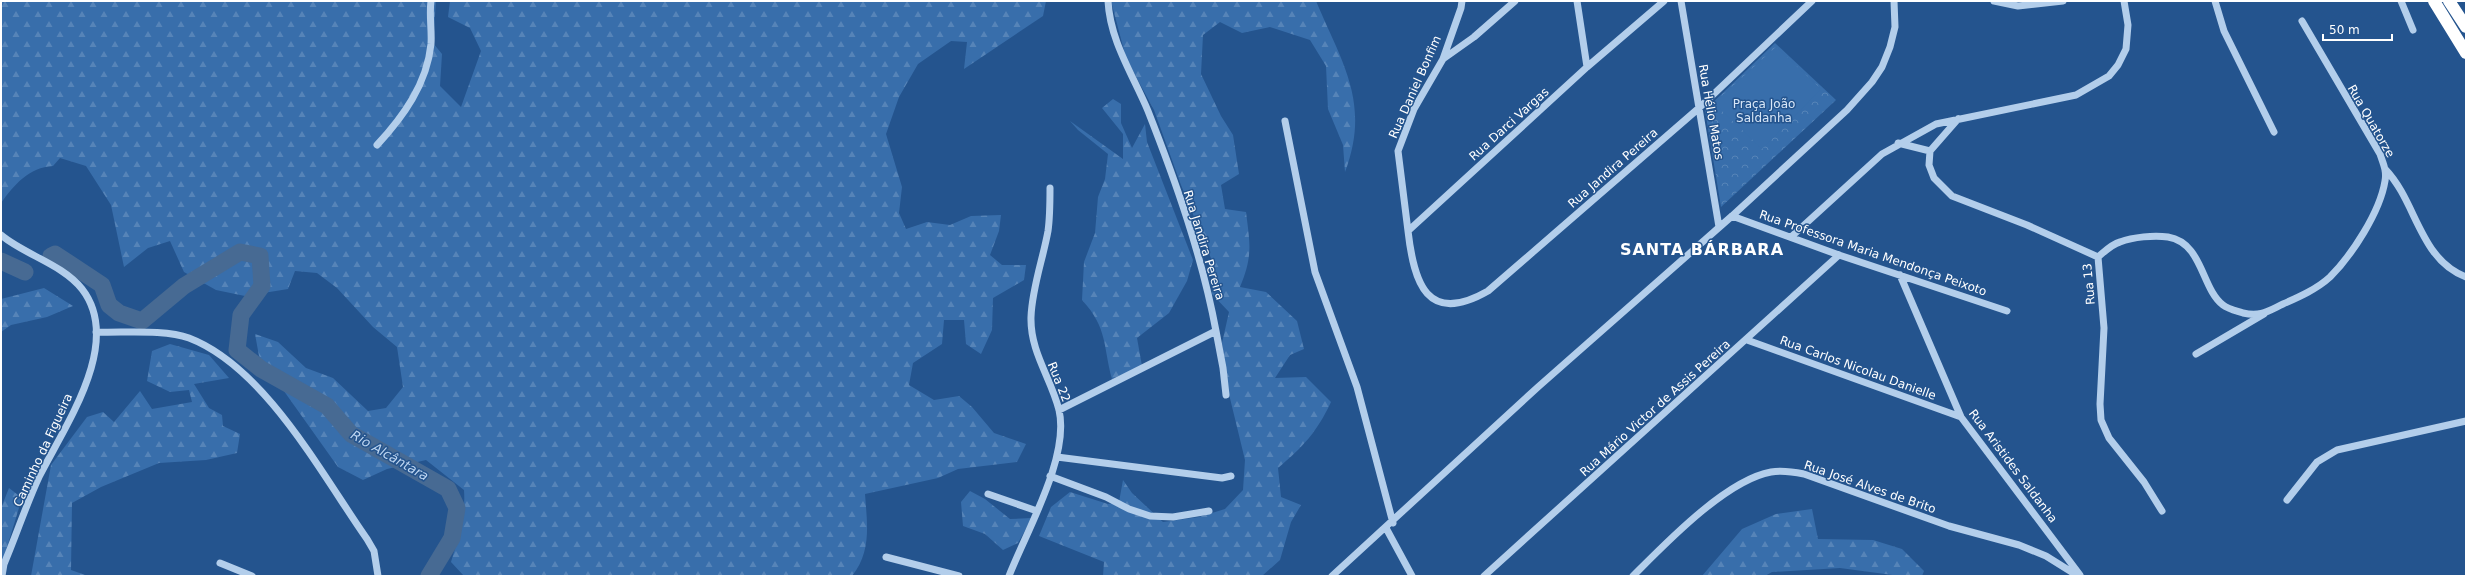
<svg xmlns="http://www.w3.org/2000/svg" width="2467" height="577" font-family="'DejaVu Sans',sans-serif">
<defs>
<pattern id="forest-firs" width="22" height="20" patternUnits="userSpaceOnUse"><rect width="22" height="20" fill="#386eab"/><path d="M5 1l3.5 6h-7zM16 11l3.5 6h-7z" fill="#5684b8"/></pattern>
<pattern id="park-crowns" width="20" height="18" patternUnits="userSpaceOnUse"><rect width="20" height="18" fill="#386eab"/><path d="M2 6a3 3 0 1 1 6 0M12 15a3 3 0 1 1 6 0" fill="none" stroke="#5684b8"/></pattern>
</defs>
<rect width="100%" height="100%" fill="#24548e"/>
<path fill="url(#forest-firs)" d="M 1,1 L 436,1 L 433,43 L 442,54 L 440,86 L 461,107 L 481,51 L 470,28 L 448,17 L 450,1 L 1046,1 L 1043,16 L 964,69 L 967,42 L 951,41 L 918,64 L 899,97 L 886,134 L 902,187 L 899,213 L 906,229 L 927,222 L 950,225 L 971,216 L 1001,215 L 999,231 L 990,255 L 1002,265 L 1026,265 L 1024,280 L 993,298 L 992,330 L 981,354 L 966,344 L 964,320 L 944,320 L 942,344 L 913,363 L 909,385 L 934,400 L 959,396 L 972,407 L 994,433 L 1026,444 L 1017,462 L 958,469 L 938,478 L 865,494 C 867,523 872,551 852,576 L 464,576 L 451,562 C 458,539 466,515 464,490 L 426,460 L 387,469 L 363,480 L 338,467 L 259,356 L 255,334 L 278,342 L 306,368 L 333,378 L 368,411 L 386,408 L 403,387 L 397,347 L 373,327 L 337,288 L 317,273 L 295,271 L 288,289 L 245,296 L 216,290 L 184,272 L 170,241 L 148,248 L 124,267 L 111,205 L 86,166 L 60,158 L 53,166 C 29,167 14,185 1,203 Z
M 1111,1 L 1316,1 C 1342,63 1371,103 1345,172 L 1343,145 L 1328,109 L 1326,66 L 1310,40 L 1270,27 L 1242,33 L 1220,22 L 1203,35 L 1201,74 L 1221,116 L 1233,135 L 1239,174 L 1221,185 L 1225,209 L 1246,212 C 1250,244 1253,256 1240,287 L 1266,292 L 1297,321 L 1304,349 L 1290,355 L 1275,378 L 1306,377 L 1331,402 C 1317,432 1303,447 1278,468 L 1281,497 L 1301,505 L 1291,522 L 1280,560 L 1262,576 L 1103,576 L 1104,562 L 1039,536 L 1051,507 L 1070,492 L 1108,504 L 1119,502 L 1123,480 L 1132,493 L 1163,522 L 1199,517 L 1225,509 L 1243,490 L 1245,460 L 1228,390 L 1222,343 L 1229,312 L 1212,294 L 1215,268 L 1181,185 L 1154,110 L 1126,58 Z
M 1113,99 L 1121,104 L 1121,123 L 1132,148 L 1145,124 L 1147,142 L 1193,260 L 1187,281 L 1169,313 L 1137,338 L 1142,366 L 1112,379 C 1103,347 1108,328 1082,300 L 1084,262 L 1095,233 L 1098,197 L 1105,179 L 1108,154 L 1078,130 L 1070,121 L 1123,159 L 1123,134 L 1102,108 Z
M 44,288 L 73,306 L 47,317 L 11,325 L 1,332 L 1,299 Z
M 170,344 L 209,355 L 229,378 L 194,384 L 209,408 L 222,415 L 223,426 L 240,434 L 237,453 L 206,460 L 159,463 L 101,487 L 72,503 L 71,570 L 88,576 L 31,576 L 51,465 L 87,417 L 103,412 L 114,422 L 140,391 L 152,409 L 192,402 L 189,390 L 170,392 L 147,381 L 152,351 Z
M 9,488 L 22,498 L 1,567 L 1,508 Z
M 970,491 L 985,499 L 1010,519 L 1032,518 L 1018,543 L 1003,550 L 985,534 L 963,526 L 961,502 Z
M 1812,509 L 1818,539 L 1873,540 L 1902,549 L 1924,571 L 1922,576 L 1900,576 L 1840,568 L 1772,572 L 1765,576 L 1702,576 L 1742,529 L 1776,514 Z"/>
<path fill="url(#park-crowns)" d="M 1775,43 L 1836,100 L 1721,207 L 1705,110 Z"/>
<path fill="#386eab" d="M 1776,47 L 1821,89 L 1762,149 L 1714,103 Z"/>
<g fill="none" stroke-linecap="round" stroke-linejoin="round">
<path stroke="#476a93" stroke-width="17" d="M 51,256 L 55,254 L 102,285 L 109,305 L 119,313 L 142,321 L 184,286 L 240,252 L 260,256 L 262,286 L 241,315 L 237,350 L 261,369 L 327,406 L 351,434 L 448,489 L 457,508 L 452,538 L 429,576
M 1,261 L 25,272"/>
<path stroke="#b3ceeb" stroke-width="7" d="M 1577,1 L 1587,67
M 1664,1 L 1587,67 L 1408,231 C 1414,283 1427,326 1488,291 L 1699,108 L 1812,1
M 1681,1 L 1719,227
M 1994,1 L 2018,6 L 2063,1
M 2215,1 L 2224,31 L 2274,132
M 2401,1 L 2413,30
M 1443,59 L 1474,37 L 1515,1
M 1285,121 L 1315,272 L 1357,387 L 1393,523
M 1898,143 L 1930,151 L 1929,165 L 1934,178 L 1952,196 L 2027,225 L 2098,257
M 377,145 C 403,117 427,84 431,44 C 432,30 429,15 431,1
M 1930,151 L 1958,119
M 2385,169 C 2417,202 2419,259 2466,277
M 1732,216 L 1839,255 L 2007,311
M 1408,231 L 1398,151 L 1414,109 L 1443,59 L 1461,8 L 1462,1
M 1,235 C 25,255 62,264 82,289 C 124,343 64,427 39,477 C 26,505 16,536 4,564 L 2,576
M 1791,237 L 1882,154 L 1936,124 L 2076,95 L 2109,76 L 2118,65 L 2126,49 L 2128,25 L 2124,1
M 2098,257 C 2104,252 2112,244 2120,242 C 2133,237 2154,235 2168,237 C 2203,243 2201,288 2223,305 C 2228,309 2237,311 2243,313 C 2261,317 2268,311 2283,304 C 2299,297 2317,289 2330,277 C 2352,255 2380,212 2385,181 C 2387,171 2383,163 2380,154 L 2302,21
M 2098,257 L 2104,328 L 2100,404 L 2101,420 L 2109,438 L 2144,482 L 2162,511
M 1900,275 L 1961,417 L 2080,575
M 1216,331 L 1223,368 L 1226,395
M 96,332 C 123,333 165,329 189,338 C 265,367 322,475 367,539 L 374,551 L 378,576
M 1747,340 L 1961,417
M 2196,354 L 2264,314
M 1059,410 L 1216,331 C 1202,256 1176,182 1148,111 C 1133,75 1110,41 1108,1
M 1057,457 L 1222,478 L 1231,476
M 1050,476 L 1106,497 L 1129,509 L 1150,516 L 1173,517 L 1209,511
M 988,494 L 1037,511
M 2287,500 L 2317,462 L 2337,450 L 2466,421
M 1386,528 L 1412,576
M 886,557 L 959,576
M 220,563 L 252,576
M 1009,576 C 1026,532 1070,457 1059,410 C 1051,378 1030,352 1031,317 C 1032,288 1043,259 1048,231 C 1050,217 1050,202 1050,188
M 1332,576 L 1538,387 L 1732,216 L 1847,110 L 1872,82 L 1882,67 L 1890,47 L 1895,27 L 1894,1
M 1484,576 L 1839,255
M 1633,576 C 1665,544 1726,480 1771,472 C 1782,470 1794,472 1804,474 L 1949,526 L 2019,545 L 2046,556 L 2078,576"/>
<path stroke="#fff" stroke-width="12" d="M 2434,1 L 2466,53
M 2449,1 L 2466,27"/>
</g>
<g text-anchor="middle" stroke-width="3" stroke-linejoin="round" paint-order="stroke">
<g font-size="12" fill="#fff" stroke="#24548e">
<text transform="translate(1415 87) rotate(-66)" y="4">Rua Daniel Bonfim</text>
<text transform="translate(1711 112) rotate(80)" y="4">Rua Hélio Matos</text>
<text transform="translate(2371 121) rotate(60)" y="4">Rua Quatorze</text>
<text transform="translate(1509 124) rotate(-42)" y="4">Rua Darci Vargas</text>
<text transform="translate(1613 168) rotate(-41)" y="4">Rua Jandira Pereira</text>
<text transform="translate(1204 245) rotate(73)" y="4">Rua Jandira Pereira</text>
<text transform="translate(1873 253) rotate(19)" y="4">Rua Professora Maria Mendonça Peixoto</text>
<text transform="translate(2089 284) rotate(-95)" y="4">Rua 13</text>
<text transform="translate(1858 368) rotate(20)" y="4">Rua Carlos Nicolau Danielle</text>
<text transform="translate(1059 382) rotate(68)" y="4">Rua 22</text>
<text transform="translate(1655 408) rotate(-42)" y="4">Rua Mário Victor de Assis Pereira</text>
<text transform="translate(43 450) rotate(-65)" y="4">Caminho da Figueira</text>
<text transform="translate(2013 466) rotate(53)" y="4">Rua Aristides Saldanha</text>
<text transform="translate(1870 487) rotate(19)" y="4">Rua José Alves de Brito</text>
</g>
<g font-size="12" fill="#d8e7f8" stroke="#24548e">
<text x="1764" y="108">Praça João<tspan x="1764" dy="14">Saldanha</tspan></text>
</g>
<g font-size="13" font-style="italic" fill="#bfd7f2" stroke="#24548e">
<text transform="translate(390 455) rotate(30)" y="5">Rio Alcântara</text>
</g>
<g font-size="16" font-weight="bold" letter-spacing="1" fill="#fff" stroke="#24548e">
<text x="1702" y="255">SANTA BÁRBARA</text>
</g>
</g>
<rect width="2467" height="577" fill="none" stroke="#ffffff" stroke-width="4"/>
<path d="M2323 34v6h69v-6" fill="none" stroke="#ffffff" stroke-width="2"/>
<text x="2329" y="34" font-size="12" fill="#ffffff" stroke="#24548e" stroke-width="3" paint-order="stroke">50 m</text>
</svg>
